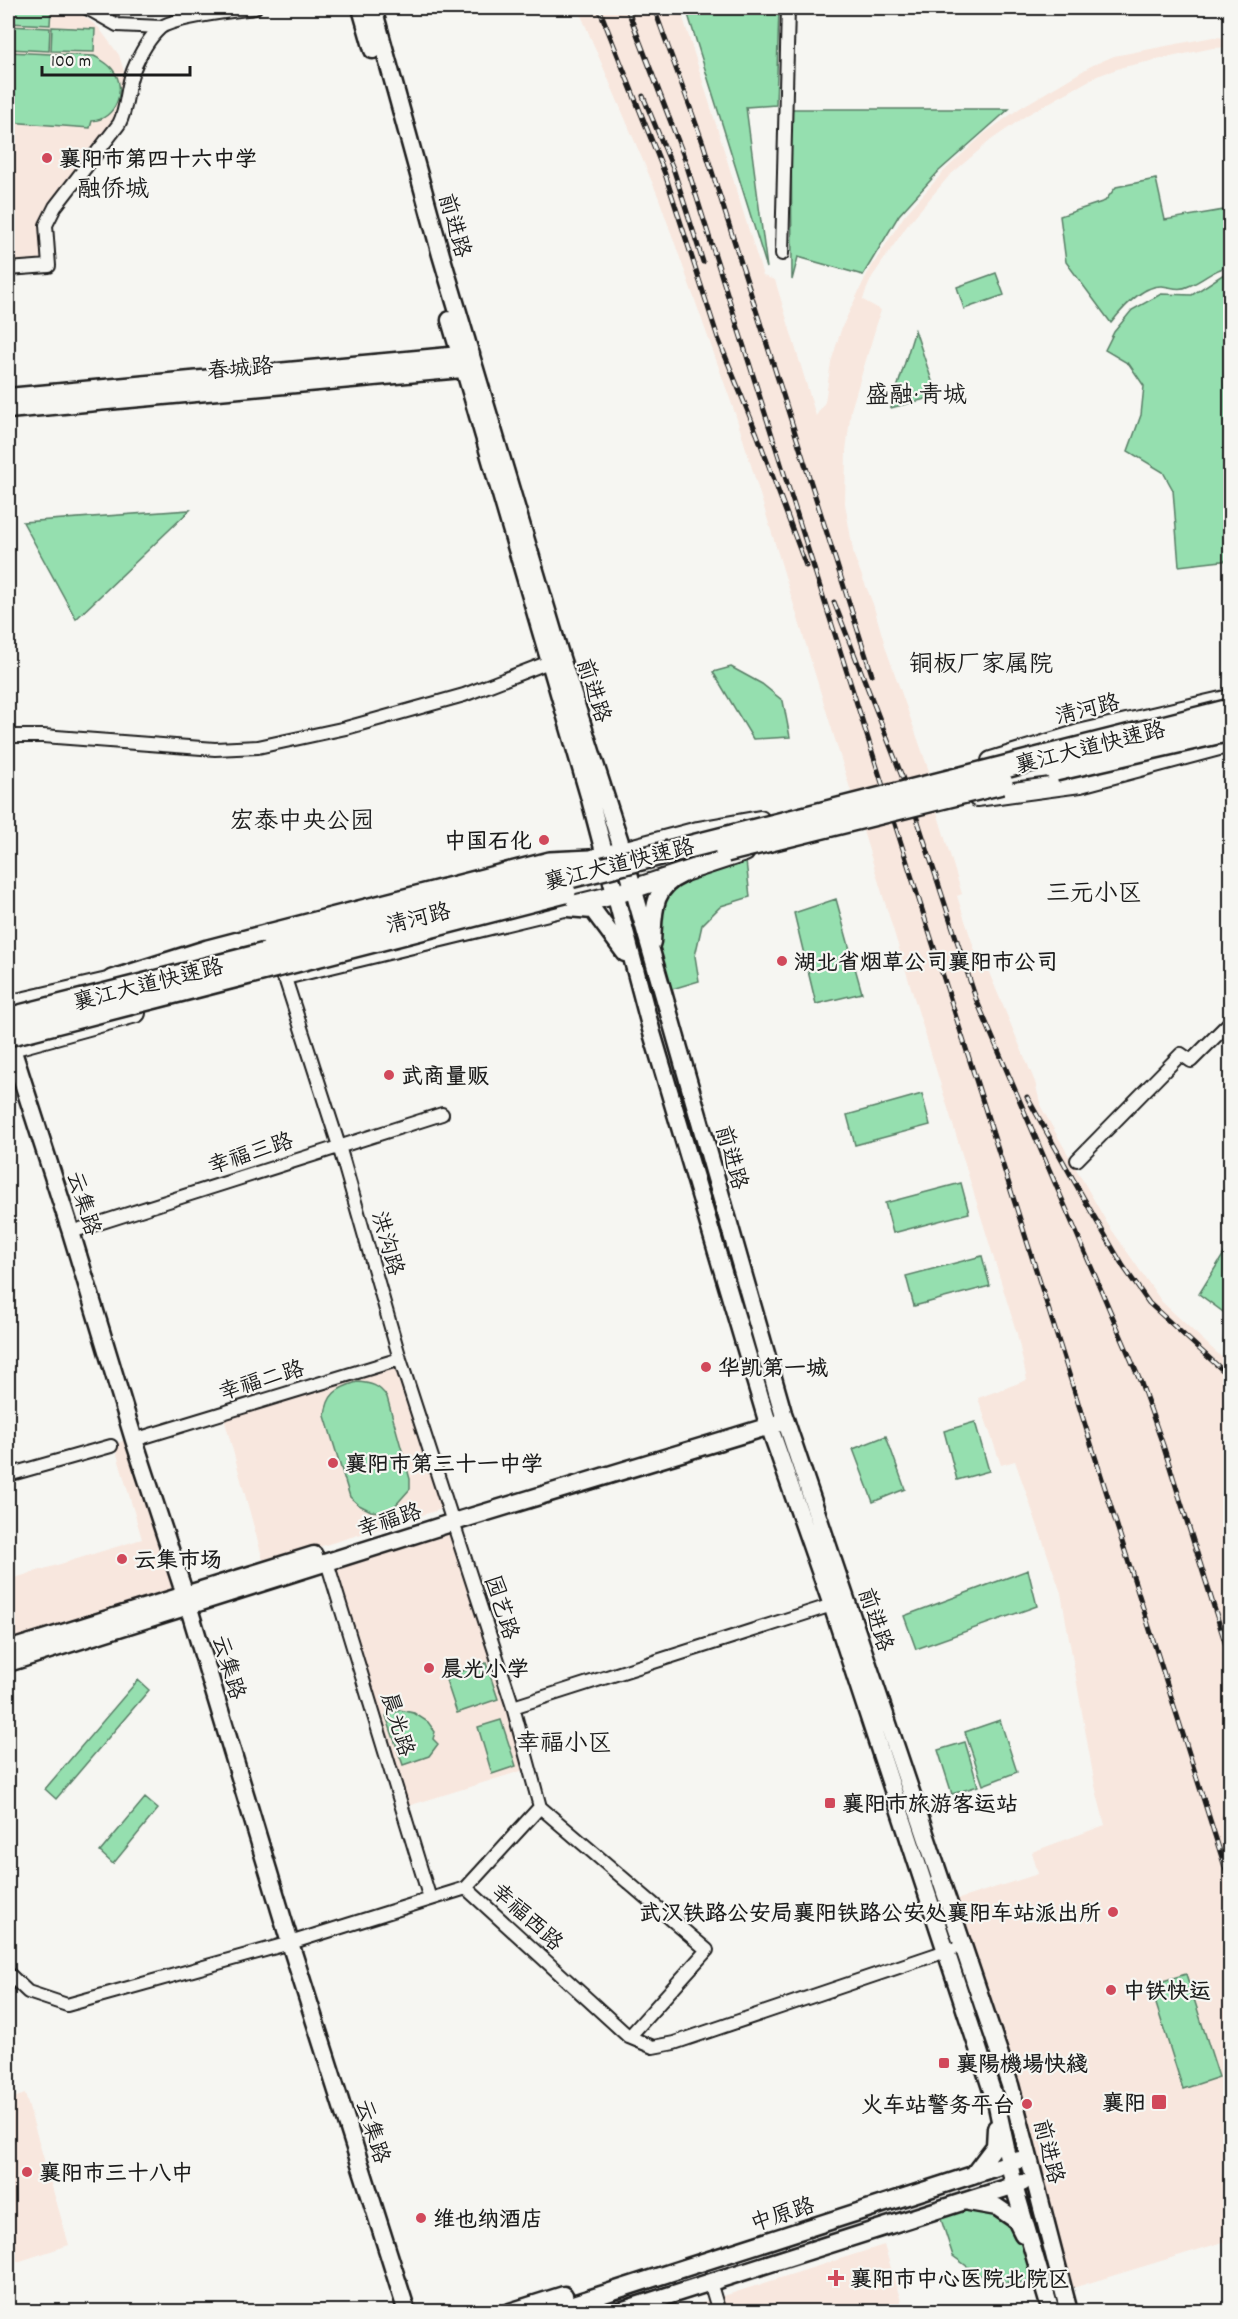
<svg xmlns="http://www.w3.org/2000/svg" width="1238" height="2319" font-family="Dekko,'LXGW WenKai TC',sans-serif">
<rect width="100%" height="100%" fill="#f6f6f2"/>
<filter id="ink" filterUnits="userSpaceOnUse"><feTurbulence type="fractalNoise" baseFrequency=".0167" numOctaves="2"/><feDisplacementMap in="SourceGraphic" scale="12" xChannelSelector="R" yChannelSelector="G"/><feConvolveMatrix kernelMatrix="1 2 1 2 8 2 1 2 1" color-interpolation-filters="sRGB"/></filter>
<g filter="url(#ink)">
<path fill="#f8e7de" d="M 8,8 L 74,8 L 99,28 L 119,55 L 125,75 L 124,94 L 116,122 L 46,213 L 39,229 L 41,265 L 8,267 Z
M 578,8 L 680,8 L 763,276 L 775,280 L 816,416 L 825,402 L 831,362 L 842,327 L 867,274 L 904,216 L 944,171 L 985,133 L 1020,108 L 1091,66 L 1114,56 L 1213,37 L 1230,38 L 1230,47 L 1213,48 L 1123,67 L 1097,76 L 1027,115 L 991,140 L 949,176 L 909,223 L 872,277 L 865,293 L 863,300 L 881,310 L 851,410 L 846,451 L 845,504 L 854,556 L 873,604 L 886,649 L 929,771 L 926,776 L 962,894 L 957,896 L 976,954 L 985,963 L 1035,1082 L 1041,1107 L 1107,1223 L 1162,1302 L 1230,1365 L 1230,2240 L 1056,2293 L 937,1906 L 1038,1874 L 1032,1852 L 1105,1825 L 1095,1786 L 1061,1593 L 1015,1461 L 1001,1465 L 978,1398 L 1027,1380 L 1017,1334 L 736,416 L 658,196 Z
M 398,1365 L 445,1508 L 264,1564 L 224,1418 Z
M 129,1439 L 179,1592 L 8,1647 L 8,1580 L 142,1539 L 114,1444 Z
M 451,1529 L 524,1770 L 408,1806 L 332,1567 Z
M 25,2094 L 69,2245 L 8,2265 L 8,2100 Z
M 884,2245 L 904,2311 L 673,2312 Z"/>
<path fill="#95dfaf" stroke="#587e66" stroke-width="1.5" d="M 8,8 L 51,8 L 50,25 L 8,23 Z
M 686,8 L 779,8 L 776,105 L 746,107 L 767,268 Z
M 8,26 L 50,28 L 49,51 L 8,49 Z
M 52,27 L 95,29 L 94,52 L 51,51 Z
M 8,52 L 94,56 C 101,60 108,63 113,70 C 128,89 115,120 92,121 L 90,128 L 8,122 Z
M 791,109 L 1009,109 L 939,171 L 899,215 L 863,275 L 798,257 L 792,280 Z
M 1156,179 L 1165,220 L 1230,209 L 1230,266 C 1211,270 1206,279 1189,286 C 1179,291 1172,287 1162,286 C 1142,285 1122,309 1111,323 L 1066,262 L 1060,216 L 1105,201 L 1116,187 Z
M 1230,271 L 1230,560 L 1179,566 L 1173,490 L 1163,472 L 1128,451 L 1141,415 L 1144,386 L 1129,364 L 1105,350 L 1114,332 L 1132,310 L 1161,294 L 1192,295 L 1227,272 Z
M 996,273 L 1004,295 L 964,309 L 957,287 Z
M 915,330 L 937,396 L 891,408 Z
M 190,510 L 76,619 L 23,522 Z
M 731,667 L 762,684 L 783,701 L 790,737 L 753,739 L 713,672 Z
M 745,852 L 750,897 L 721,906 L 702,925 L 695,956 L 699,981 L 662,992 L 651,952 L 670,880 Z
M 836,899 L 862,993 L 816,1004 L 794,913 Z
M 922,1094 L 930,1125 L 855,1145 L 847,1115 Z
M 961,1183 L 969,1213 L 893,1233 L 885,1203 Z
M 1230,1244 L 1230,1317 L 1199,1294 Z
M 982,1256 L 990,1286 L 914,1306 L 906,1276 Z
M 357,1382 C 371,1383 379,1385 387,1397 L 410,1479 L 410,1489 L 393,1508 L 381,1512 L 371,1511 L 359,1505 L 350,1497 L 325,1416 C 327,1394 337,1388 357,1382 Z
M 975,1422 L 989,1471 L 957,1480 L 944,1431 Z
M 886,1436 L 905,1489 L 873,1502 L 853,1449 Z
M 1028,1570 L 1037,1606 L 916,1649 L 904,1616 Z
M 486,1663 L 498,1699 L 457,1713 L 445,1677 Z
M 138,1680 L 149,1690 L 56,1799 L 45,1789 Z
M 400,1710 L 414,1713 L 428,1722 L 435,1732 L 433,1739 L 438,1744 L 429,1756 L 403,1765 L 386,1716 Z
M 501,1720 L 516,1766 L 492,1774 L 478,1727 Z
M 1000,1720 L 1017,1772 L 983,1785 L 965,1732 Z
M 965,1742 L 978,1786 L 952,1794 L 938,1750 Z
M 145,1798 L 158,1809 L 113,1864 L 100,1852 Z
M 1186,1974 L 1219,2077 L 1183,2089 L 1150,1985 Z
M 965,2201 L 1016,2220 L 1041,2278 L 1014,2284 L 979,2275 L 953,2256 L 938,2210 Z"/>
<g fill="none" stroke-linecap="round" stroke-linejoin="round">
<g stroke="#1c1c1c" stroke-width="16">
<path id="street" d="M 87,8 L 117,25 L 161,27
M 782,254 L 788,8
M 8,269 L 49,266 L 46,225 L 55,207 L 119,124 C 128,107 126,89 133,71 C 139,56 148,39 160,28 C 174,17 234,11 255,8
M 8,736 L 43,736 L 215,749 L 258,747 L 346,728 L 464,695 L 557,659
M 284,975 L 339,1146 L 400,1359 L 513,1707 L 540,1807 L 466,1888
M 1077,1160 L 1181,1054 L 1191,1061 L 1230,1022
M 71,1232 L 442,1114
M 134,1440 L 400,1359
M 8,1475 L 111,1446
M 327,1562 L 430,1899
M 513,1707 L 832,1605
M 540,1807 L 707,1950 L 629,2037
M 10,1975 L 28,1992 L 67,2005 L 290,1943 L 466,1888 L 629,2037 L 653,2047 L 674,2043 L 952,1949
M 710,2282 L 719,2312"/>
</g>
<g stroke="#1c1c1c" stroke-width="21">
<path id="secondary" d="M 361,8 L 373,50
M 373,8 L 441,255 L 561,658 L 620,842 L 783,1413 L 1010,2085 L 1069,2312
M 450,320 L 590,799 L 652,1033 L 766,1417 L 832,1605 L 997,2106 L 1014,2186 L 1051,2312
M 8,397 L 471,354
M 8,410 L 473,368
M 567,908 L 593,910 L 625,953
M 652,942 C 654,914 651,888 681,875
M 8,1036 L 71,1232 L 134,1440 L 185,1595 L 290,1943 L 407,2312
M 8,1650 L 314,1555
M 8,1663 L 454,1522 L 780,1423
M 973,2175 L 995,2146 L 996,2128
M 969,2202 L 997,2207 L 1016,2220 L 1023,2234
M 510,2312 L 564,2295
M 548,2312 L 1019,2160
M 617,2312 L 1022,2183"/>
</g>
<g stroke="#1c1c1c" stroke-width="22">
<path id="primary" d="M 991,761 L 1079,734 L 1230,699
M 977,797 L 1080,783 L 1230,743
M 577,863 L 698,831 L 760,820
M 285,975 L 614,895 L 745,852
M 8,1005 L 125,978
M 8,1048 L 136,1013"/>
</g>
<g stroke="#1c1c1c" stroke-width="26">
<path id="highway" d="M 113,981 L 208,951 L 269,935"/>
</g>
<use href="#street" stroke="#f6f6f2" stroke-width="12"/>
<use href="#secondary" stroke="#f6f6f2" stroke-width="16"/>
<use href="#primary" stroke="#f6f6f2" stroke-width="18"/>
<use href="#highway" stroke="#f6f6f2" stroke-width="21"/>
<g stroke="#1c1c1c" stroke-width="5">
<path id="rail" d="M 599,8 L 665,174 L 718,338 L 757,434 L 806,566
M 627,8 L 683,154 L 1230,1883
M 654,8 L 703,143 L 872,675
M 643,96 L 674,171 L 703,262
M 834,602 L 910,797 L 976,999 L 1141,1383 L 1163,1445 L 1230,1658
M 1027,1097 L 1092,1213 L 1123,1266 L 1149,1303 L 1230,1377"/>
</g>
<use href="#rail" stroke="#f6f6f2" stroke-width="3" stroke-dasharray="9" stroke-linecap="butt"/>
<g stroke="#1c1c1c" stroke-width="26" stroke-linecap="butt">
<path id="highway-bridge" d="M 1055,770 L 1230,730
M 726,851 L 1002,783
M 269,935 L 550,863 L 591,861
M 8,1019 L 1230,710
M 8,1035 L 565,892"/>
</g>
<use href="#highway-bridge" stroke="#f6f6f2" stroke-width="21"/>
</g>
</g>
<g fill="#d1495b" stroke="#f6f6f2" stroke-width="2">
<circle cx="47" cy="158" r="6"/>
<circle cx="544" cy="840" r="6"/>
<circle cx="782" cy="961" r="6"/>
<circle cx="389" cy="1075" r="6"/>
<circle cx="706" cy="1367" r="6"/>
<circle cx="333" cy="1463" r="6"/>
<circle cx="122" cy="1559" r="6"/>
<circle cx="429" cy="1668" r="6"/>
<rect x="824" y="1797" width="12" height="12" rx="3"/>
<circle cx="1113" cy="1912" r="6"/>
<circle cx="1111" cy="1990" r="6"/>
<rect x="938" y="2057" width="12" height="12" rx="3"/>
<rect x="1151" y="2094" width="16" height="16" rx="3"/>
<circle cx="1027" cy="2104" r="6"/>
<circle cx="27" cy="2172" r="6"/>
<circle cx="421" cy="2218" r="6"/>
<path d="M833 2269h6v6h6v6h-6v6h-6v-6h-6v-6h6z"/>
</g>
<g text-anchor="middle" stroke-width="4.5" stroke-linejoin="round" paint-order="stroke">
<g font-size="22" font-weight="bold" fill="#1c1c1c" stroke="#f6f6f2" text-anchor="start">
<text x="59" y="166">襄阳市第四十六中学</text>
<text x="532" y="848" text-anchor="end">中国石化</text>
<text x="794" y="969">湖北省烟草公司襄阳市公司</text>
<text x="401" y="1083">武商量贩</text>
<text x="718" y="1375">华凯第一城</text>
<text x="345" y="1471">襄阳市第三十一中学</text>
<text x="134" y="1567">云集市场</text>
<text x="441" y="1676">晨光小学</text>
<text x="842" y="1811">襄阳市旅游客运站</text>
<text x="1101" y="1920" text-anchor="end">武汉铁路公安局襄阳铁路公安处襄阳车站派出所</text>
<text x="1123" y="1998">中铁快运</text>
<text x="956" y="2071">襄陽機場快綫</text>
<text x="1146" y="2110" text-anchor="end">襄阳</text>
<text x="1015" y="2112" text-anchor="end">火车站警务平台</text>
<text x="39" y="2180">襄阳市三十八中</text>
<text x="433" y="2226">维也纳酒店</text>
<text x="850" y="2286">襄阳市中心医院北院区</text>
</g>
<g font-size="22" fill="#1c1c1c" stroke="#f6f6f2">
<text transform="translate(456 225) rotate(74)" y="8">前进路</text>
<text transform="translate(240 367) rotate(-5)" y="8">春城路</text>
<text transform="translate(595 690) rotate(72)" y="8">前进路</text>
<text transform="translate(1087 708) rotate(-14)" y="8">清河路</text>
<text transform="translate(1090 746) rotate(-14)" y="8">襄江大道快速路</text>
<text transform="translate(619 863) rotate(-14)" y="8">襄江大道快速路</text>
<text transform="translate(418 917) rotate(-14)" y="8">清河路</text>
<text transform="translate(148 983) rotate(-14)" y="8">襄江大道快速路</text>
<text transform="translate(250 1152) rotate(-18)" y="8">幸福三路</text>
<text transform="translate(733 1157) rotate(74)" y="8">前进路</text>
<text transform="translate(85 1203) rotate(72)" y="8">云集路</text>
<text transform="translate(389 1243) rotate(74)" y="8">洪沟路</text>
<text transform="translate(261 1379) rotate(-17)" y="8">幸福二路</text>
<text transform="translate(389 1519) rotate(-18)" y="8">幸福路</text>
<text transform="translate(503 1607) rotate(72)" y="8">园艺路</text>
<text transform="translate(877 1619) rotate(71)" y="8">前进路</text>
<text transform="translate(230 1667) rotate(73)" y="8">云集路</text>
<text transform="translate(399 1724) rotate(73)" y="8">晨光路</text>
<text transform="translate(528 1916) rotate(42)" y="8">幸福西路</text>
<text transform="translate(374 2131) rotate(72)" y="8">云集路</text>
<text transform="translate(1050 2151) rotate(76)" y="8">前进路</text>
<text transform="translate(782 2213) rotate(-18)" y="8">中原路</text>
</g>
<g font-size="24" fill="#1c1c1c" stroke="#f6f6f2">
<text x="113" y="196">融侨城</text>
<text x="916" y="402">盛融·青城</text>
<text x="981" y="671">铜板厂家属院</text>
<text x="302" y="828">宏泰中央公园</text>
<text x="1094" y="900">三元小区</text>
<text x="564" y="1750">幸福小区</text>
</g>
</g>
<rect width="1238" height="2319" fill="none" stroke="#f6f6f2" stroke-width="30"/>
<rect x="15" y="15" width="1208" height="2289" fill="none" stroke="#1c1c1c" stroke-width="2" filter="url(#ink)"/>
<path d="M42 66v9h148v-9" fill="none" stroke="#1c1c1c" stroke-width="3"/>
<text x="51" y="66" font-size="18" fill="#1c1c1c" stroke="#f6f6f2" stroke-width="4.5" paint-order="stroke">100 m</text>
</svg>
